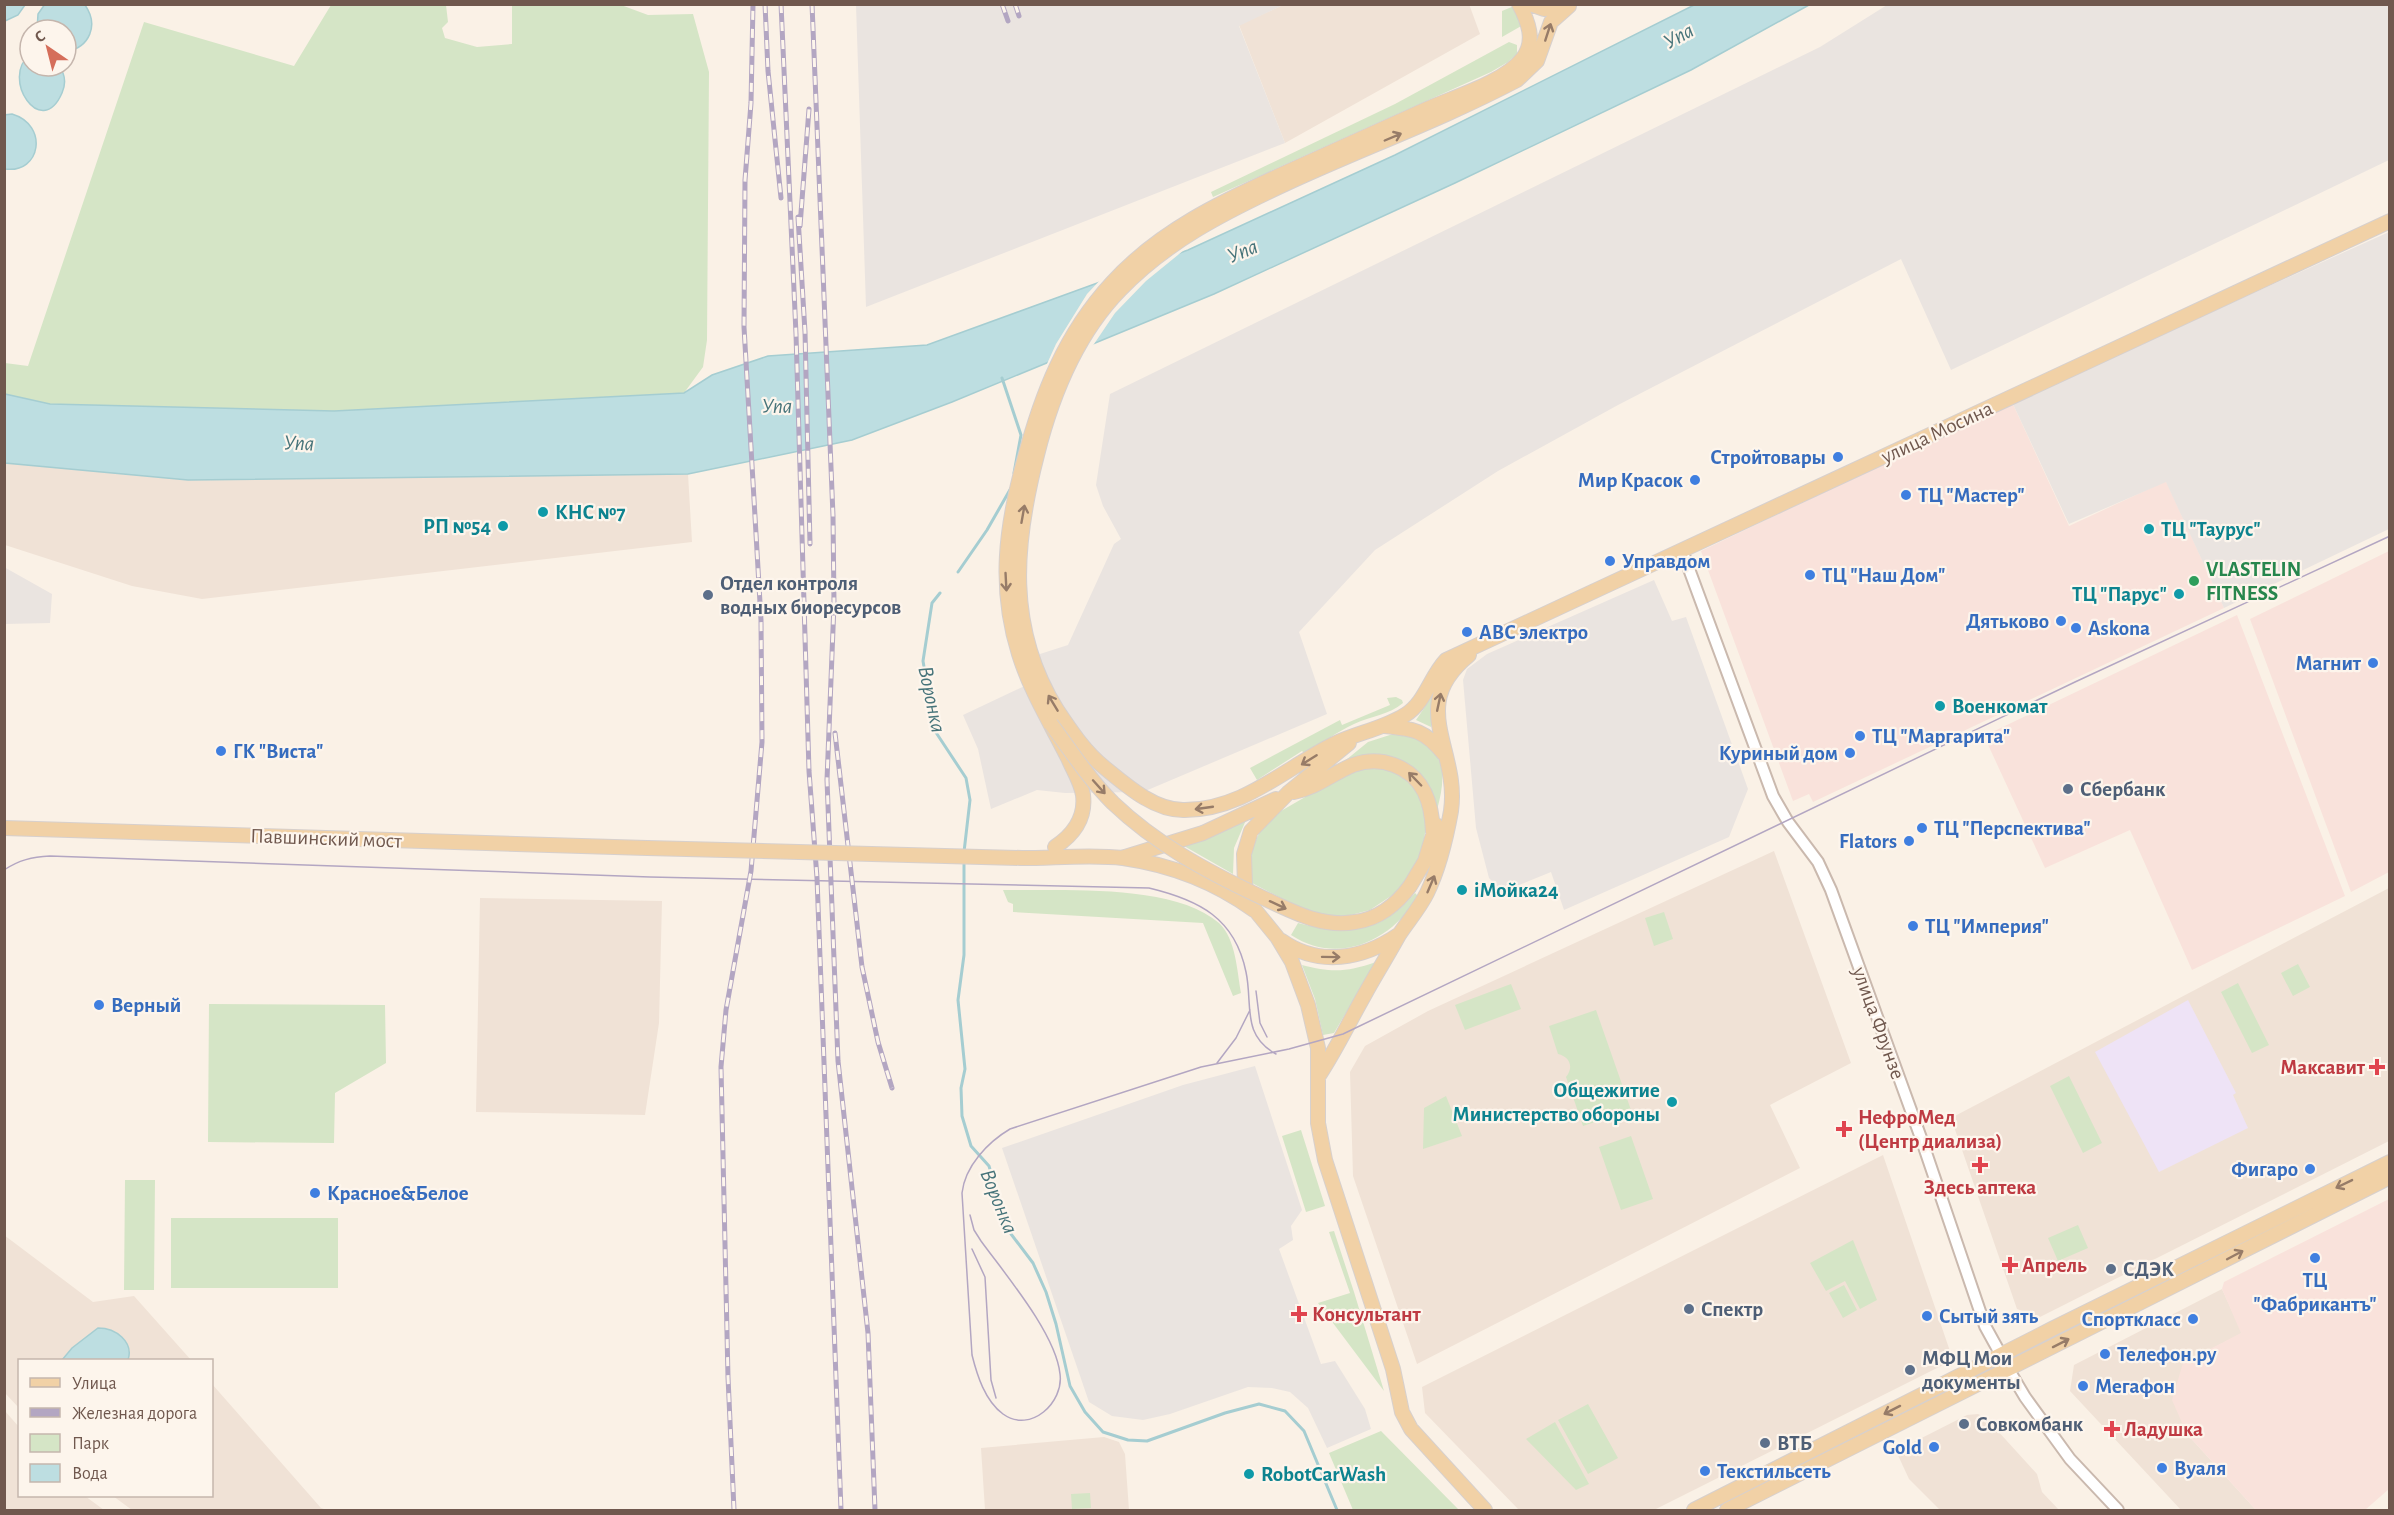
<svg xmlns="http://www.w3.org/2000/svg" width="2394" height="1515" font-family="'Alegreya Sans',sans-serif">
<rect width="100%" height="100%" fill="#faf1e6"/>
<path fill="#f0e2d6" d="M 1469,4 L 1480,34 L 1285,143 L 1239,25 L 1283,5 Z
M 5,463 L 188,480 L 688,474 L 692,542 L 202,599 L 132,586 L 5,545 Z
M 1774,851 L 1851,1063 L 1770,1105 L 1800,1168 L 1417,1364 L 1353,1176 L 1350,1072 L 1365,1046 L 1428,1011 Z
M 2389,888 L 2389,1141 L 2040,1317 L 2017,1309 L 1951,1118 Z
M 480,898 L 662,901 L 659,1023 L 645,1115 L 476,1112 Z
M 1883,1155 L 1953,1360 L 1654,1510 L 1519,1510 L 1425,1413 L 1422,1387 Z
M 4,1235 L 93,1302 L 134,1296 L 191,1360 L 20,1360 L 19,1408 L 5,1393 Z
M 2222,1289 L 2242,1333 L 2184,1363 L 2187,1434 L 2256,1510 L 2181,1510 L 2070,1391 L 2074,1365 Z
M 212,1384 L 321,1508 L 327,1510 L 132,1510 L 113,1496 L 212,1496 Z
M 5,1411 L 19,1427 L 20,1496 L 85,1496 L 104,1510 L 5,1510 Z
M 1978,1414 L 1986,1418 L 2037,1474 L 2042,1492 L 2059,1510 L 1940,1510 L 1909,1479 L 1896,1451 L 1967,1415 Z
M 1104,1437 L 1119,1442 L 1125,1454 L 1129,1510 L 985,1510 L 981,1448 Z"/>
<path fill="#f9e2db" d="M 2012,402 L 2069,526 L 2166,481 L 2224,608 L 1813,802 L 1809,794 L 1793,801 L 1701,551 Z
M 2389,551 L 2389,872 L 2351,892 L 2250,619 Z
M 2237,615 L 2345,896 L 2192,970 L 2130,830 L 2045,868 L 1984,736 Z
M 2389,1199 L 2389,1489 L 2365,1510 L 2256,1510 L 2187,1434 L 2172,1400 L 2183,1363 L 2241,1333 L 2222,1289 L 2224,1282 Z"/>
<path fill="#eae4e0" d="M 856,5 L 1283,5 L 1239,26 L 1285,143 L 866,307 Z
M 1887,5 L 2389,5 L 2389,160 L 1951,370 L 1901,259 L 1618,405 L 1498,471 L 1375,550 L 1299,632 L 1327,714 L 1143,792 L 1065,793 L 1037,790 L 991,809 L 978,749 L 963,715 L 1031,683 L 1040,654 L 1068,645 L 1114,544 L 1121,539 L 1103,506 L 1096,485 L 1110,394 L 1820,47 Z
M 2389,232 L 2389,529 L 2224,608 L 2166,482 L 2069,524 L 2012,402 Z
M 4,567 L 52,594 L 50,623 L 5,624 Z
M 1654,580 L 1672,621 L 1686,617 L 1748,789 L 1729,837 L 1564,910 L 1551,872 L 1502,892 L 1489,878 L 1476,828 L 1463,680 L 1467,669 L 1487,654 Z
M 1255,1066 L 1302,1210 L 1291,1226 L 1293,1240 L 1279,1249 L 1321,1364 L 1335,1361 L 1365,1409 L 1371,1429 L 1327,1448 L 1308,1408 L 1290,1392 L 1272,1388 L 1248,1387 L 1170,1414 L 1143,1420 L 1112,1416 L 1089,1402 L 1002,1148 L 1183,1085 Z"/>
<path fill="#eee3f6" d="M 2188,1000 L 2236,1093 L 2233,1095 L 2248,1128 L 2159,1172 L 2095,1052 Z"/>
<path fill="#d5e5c6" d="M 331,5 L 446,5 L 448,22 L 442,28 L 445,38 L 477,47 L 512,44 L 512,5 L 621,5 L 648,15 L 693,14 L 709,72 L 707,340 L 703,367 L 684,393 L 334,411 L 50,404 L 5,394 L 5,363 L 28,366 L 144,22 L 294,66 Z
M 1514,6 L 1523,25 L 1502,37 L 1502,11 Z
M 1509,42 L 1517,45 L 1517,54 L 1508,62 L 1491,72 L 1213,197 L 1211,192 L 1395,104 Z
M 1435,692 L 1431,727 L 1416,720 Z
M 1396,697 L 1402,700 L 1403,703 C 1389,715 1371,716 1354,724 C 1336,732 1322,744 1305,754 L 1302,751 L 1257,780 L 1250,768 L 1340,720 L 1342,725 L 1390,705 L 1387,698 Z
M 1396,733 C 1443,742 1449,767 1437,810 L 1412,768 L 1341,764 L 1368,742 Z
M 1377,765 L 1403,773 L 1423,799 L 1426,828 L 1421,854 L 1402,886 L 1394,894 L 1370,910 L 1347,916 L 1331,916 L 1304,910 L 1252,883 L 1251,851 L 1262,827 L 1281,811 L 1350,771 Z
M 1246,820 L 1234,848 L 1233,874 L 1184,846 Z
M 1003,890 C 1062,891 1173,883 1219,923 C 1236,939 1237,971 1241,993 L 1233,996 L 1203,923 L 1013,912 L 1013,904 L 1008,902 Z
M 1415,893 L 1418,896 C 1392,941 1338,966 1291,935 L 1298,923 C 1346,936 1381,934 1415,893 Z
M 1664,912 L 1673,939 L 1654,946 L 1645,918 Z
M 1376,962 L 1334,1033 L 1323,1035 L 1315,999 L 1302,965 C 1332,973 1347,972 1376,962 Z
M 2298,964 L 2310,987 L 2293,996 L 2281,973 Z
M 2238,983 L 2269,1045 L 2252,1053 L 2221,992 Z
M 1511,984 L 1521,1009 L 1465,1030 L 1455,1005 Z
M 209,1004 L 385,1005 L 386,1063 L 335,1093 L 334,1143 L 208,1142 Z
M 1596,1010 L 1631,1110 L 1583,1126 L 1566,1077 C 1574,1067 1570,1057 1558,1054 L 1549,1026 Z
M 2069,1076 L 2102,1143 L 2083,1153 L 2050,1086 Z
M 1446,1096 L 1462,1136 L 1423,1149 L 1424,1108 Z
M 1301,1130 L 1325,1206 L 1306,1212 L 1282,1136 Z
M 1631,1136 L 1653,1199 L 1621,1210 L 1599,1147 Z
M 125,1180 L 155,1180 L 154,1290 L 124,1290 Z
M 171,1218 L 338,1218 L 338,1288 L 171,1288 Z
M 2078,1225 L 2088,1248 L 2058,1261 L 2048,1238 Z
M 1334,1231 L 1354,1292 L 1384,1391 L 1318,1303 L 1350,1293 L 1329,1232 Z
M 1853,1240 L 1877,1300 L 1860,1309 L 1845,1281 L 1826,1291 L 1810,1263 Z
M 1844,1285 L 1857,1310 L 1843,1318 L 1829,1293 Z
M 1588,1404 L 1618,1458 L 1588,1474 L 1558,1420 Z
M 1555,1422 L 1589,1484 L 1576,1490 L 1526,1439 Z
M 1381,1431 L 1459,1510 L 1353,1510 L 1329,1453 Z
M 1090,1493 L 1091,1508 L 1072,1509 L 1071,1494 Z"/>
<path fill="#bddee1" stroke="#a5cdd1" stroke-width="1.5" d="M 5,4 L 25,4 L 25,5 L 18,15 L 5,21 Z
M 45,4 L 85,5 C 99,25 90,47 66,52 L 66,30 L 37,30 L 38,14 Z
M 1694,5 L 1809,5 L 1691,70 L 1455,183 L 1214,294 L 952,402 L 852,440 L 688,474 L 188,480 L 5,463 L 5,394 L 50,404 L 334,411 L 684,393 L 712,375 L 768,356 L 927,345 L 1188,250 L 1395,155 Z
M 30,55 L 30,66 L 59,66 C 65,74 66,84 62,93 C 41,141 0,77 30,55 Z
M 12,114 C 49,125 41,174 5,169 L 4,115 Z
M 98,1328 C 116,1328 134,1342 128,1360 L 62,1360 L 72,1348 Z"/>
<path fill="#faf1e6" d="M 1189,246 L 1146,281 L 1115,313 L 1092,347 L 1046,366 L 1056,344 L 1087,294 L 1102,278 Z"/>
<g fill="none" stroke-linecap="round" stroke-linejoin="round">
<path stroke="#a5cdd1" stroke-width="3" d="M 1002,378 L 1021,435 L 1014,473
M 958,572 L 987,530 L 1011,488
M 940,593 L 932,603 L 923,661 L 935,731 L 966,778 L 970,800 L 964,852
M 964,862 L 964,955 L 958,1000 L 965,1069 L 961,1088 L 962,1116 L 971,1146 L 989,1166 L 1008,1230 L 1033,1263 L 1046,1292 L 1056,1324 L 1070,1386 L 1085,1412 L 1103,1432 L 1128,1440 L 1147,1441 L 1225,1413 L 1259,1404 L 1285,1411 L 1304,1431 L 1337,1510"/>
<g stroke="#cab9ae" stroke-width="14">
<path id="minor" d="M 1682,550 L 1773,796 L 1788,822 L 1818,862 L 1831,890 L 1921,1138 L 1985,1326 L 2001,1355
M 2009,1370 L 2025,1397 L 2070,1459 L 2118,1510"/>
</g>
<g stroke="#d7d0cd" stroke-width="16">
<path id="major" d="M 1530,4 L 1544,9 L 1569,6
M 1569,6 L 1551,22 L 1537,61 L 1517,80 C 1441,120 1360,149 1283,185 C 1223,213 1166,242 1120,290 C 1076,335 1052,395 1037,455 C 1014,544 1006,628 1057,710 C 1071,731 1085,752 1105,768 C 1127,786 1154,810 1183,810 C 1242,811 1285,768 1334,744 C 1356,733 1383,729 1405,715 C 1425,703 1430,677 1446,660 L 2390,221
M 1384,726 C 1414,729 1425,730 1444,754
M 1349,743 L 1288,793 L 1251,831 L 1244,854 L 1245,885 L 1255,910 L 1277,937 L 1292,962 L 1308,1005 L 1318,1048 L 1318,1123 L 1325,1160 L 1393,1369 L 1402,1412 L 1411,1429 L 1485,1510
M 1294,792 C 1316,788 1333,773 1353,765 C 1367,760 1381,760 1394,765 C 1424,776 1432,803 1433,832
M 4,828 L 647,848
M 1055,847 C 1073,835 1086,819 1083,795 C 1081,782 1073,770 1068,758 C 1051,724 1030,690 1019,654 C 998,587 1006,527 1024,461 C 1041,395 1065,334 1112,283 C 1159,231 1223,201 1285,173 C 1333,151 1380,130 1427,109 C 1454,97 1505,82 1523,58 C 1536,41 1528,21 1519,4
M 1022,858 C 1054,858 1093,854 1123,858 C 1172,865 1214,881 1254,910
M 1122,858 L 1203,833 L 1276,799
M 1410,886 L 1425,861 L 1436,825
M 1282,941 C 1319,967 1363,959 1398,935
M 1318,1077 C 1336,1050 1349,1022 1365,994 C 1376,974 1388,955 1399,935 C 1408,921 1419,909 1427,893 C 1439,868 1446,839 1451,811 C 1460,749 1406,706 1469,655
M 1694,1510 L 2052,1329 L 2390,1162
M 1727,1510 L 2390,1177"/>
</g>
<use href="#minor" stroke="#fff" stroke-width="10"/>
<use href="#major" stroke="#f1d1a6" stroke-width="14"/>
<path stroke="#b3a6c2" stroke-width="1.5" d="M 4,870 C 19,860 32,857 50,856 L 650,877 L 1149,888 C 1199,900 1235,918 1246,972 C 1253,1004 1241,1035 1276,1054
M 1256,991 L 1260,1023 L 1267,1037
M 1217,1063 L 1236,1038 L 1250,1010
M 970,1215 L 974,1230 L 981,1241 C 1005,1274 1056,1334 1060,1374 C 1064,1402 1031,1434 1003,1414 C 985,1401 977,1375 972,1355 L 962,1193 C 965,1166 988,1142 1010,1129 L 1201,1067 L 1289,1049 L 1343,1034 L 2075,682 L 2390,536
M 972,1249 L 985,1277 L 991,1380 L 996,1398"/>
<g stroke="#b3a6c2" stroke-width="5">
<path id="rail" d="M 765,4 L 768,71 L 781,198
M 781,4 L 796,334 L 809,771 L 817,878 L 841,1510
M 812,4 L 833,516 L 834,604 L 827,780 L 838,1061 L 868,1333 L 875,1510
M 1002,4 L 1008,21
M 1015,4 L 1019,16
M 798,217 L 805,332 L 810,544
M 800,226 L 809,109
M 835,733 L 862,967 L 878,1042 L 892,1088
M 734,1510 L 728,1377 L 721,1067 L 726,1010 L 751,871 L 762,742 L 761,620 L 744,327 L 745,180 L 751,103 L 753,4"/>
</g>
<use href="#rail" stroke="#fdf5ec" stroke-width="3" stroke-dasharray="9" stroke-linecap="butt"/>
<g stroke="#d7d0cd" stroke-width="16" stroke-linecap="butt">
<path id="major-bridge" d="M 1051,724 C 1071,751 1089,779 1113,803 C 1156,844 1206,871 1259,896 C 1290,910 1320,928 1355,922 C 1378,919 1397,904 1410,886
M 647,848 L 1022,858"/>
</g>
<use href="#major-bridge" stroke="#f1d1a6" stroke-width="14"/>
</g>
<defs><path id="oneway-shaft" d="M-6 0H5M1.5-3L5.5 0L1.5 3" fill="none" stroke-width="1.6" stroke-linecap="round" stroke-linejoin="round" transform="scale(1.5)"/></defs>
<g stroke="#977c68">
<use href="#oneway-shaft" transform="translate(1548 32) rotate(-72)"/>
<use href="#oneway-shaft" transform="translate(1393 137) rotate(-23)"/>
<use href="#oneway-shaft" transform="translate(1023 514) rotate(-80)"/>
<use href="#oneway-shaft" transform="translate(1006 582) rotate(87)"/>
<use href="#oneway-shaft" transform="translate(1439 702) rotate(-78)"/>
<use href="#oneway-shaft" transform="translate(1053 703) rotate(-121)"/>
<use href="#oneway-shaft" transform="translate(1309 760) rotate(148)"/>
<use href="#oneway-shaft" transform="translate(1415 779) rotate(-134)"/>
<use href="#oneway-shaft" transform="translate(1099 787) rotate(48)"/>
<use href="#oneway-shaft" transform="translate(1204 808) rotate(172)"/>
<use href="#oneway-shaft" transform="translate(1431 884) rotate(-67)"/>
<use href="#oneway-shaft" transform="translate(1278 905) rotate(25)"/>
<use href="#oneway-shaft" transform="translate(1331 957) rotate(1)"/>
<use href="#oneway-shaft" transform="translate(2344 1184) rotate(154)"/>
<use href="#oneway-shaft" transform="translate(2235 1255) rotate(-28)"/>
<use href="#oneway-shaft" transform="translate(2061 1343) rotate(-27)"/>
<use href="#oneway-shaft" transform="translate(1892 1410) rotate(153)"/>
</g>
<g fill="#3f7fe0" stroke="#fdf5ec" stroke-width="2">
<circle cx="1838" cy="457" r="6"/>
<circle cx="1695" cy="480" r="6"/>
<circle cx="1906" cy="495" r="6"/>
<circle cx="1610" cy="561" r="6"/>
<circle cx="1810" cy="575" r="6"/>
<circle cx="2061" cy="621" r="6"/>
<circle cx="2076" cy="628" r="6"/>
<circle cx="1467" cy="632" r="6"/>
<circle cx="2373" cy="663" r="6"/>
<circle cx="1860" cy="736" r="6"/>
<circle cx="221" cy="751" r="6"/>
<circle cx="1850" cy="753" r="6"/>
<circle cx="1922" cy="828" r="6"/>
<circle cx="1909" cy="841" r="6"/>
<circle cx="1913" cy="926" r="6"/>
<circle cx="99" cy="1005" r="6"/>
<circle cx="2310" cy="1169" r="6"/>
<circle cx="315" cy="1193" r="6"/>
<circle cx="2315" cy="1258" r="6"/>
<circle cx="1927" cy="1316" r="6"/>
<circle cx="2193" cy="1319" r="6"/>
<circle cx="2105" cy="1354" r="6"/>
<circle cx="2083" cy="1386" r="6"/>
<circle cx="1934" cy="1447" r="6"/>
<circle cx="2162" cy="1468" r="6"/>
<circle cx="1705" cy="1471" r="6"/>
</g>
<g fill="#0f9aa8" stroke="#fdf5ec" stroke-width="2">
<circle cx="543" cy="512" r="6"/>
<circle cx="503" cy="526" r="6"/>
<circle cx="2149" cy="529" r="6"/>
<circle cx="2179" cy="594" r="6"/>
<circle cx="1940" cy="706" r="6"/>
<circle cx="1462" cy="890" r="6"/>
<circle cx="1672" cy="1102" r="6"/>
<circle cx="1249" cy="1474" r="6"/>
</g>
<circle fill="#2e9e5b" stroke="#fdf5ec" stroke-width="2" cx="2194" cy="581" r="6"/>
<g fill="#5c6f8a" stroke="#fdf5ec" stroke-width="2">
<circle cx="708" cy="595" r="6"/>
<circle cx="2068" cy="789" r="6"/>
<circle cx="2111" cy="1269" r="6"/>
<circle cx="1689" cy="1309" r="6"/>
<circle cx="1910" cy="1370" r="6"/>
<circle cx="1964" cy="1424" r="6"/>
<circle cx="1765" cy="1443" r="6"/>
</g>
<g fill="#e0444e" stroke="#fdf5ec" stroke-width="2">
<path d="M2374 1058h6v6h6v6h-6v6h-6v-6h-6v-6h6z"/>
<path d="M1841 1120h6v6h6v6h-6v6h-6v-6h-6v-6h6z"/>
<path d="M1977 1156h6v6h6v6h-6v6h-6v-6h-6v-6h6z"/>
<path d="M2007 1256h6v6h6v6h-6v6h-6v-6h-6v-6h6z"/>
<path d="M1296 1305h6v6h6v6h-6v6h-6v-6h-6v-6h6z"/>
<path d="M2109 1420h6v6h6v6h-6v6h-6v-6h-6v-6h6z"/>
</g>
<g text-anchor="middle" stroke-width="4.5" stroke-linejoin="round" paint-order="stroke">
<g font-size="21" fill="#70584e" stroke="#fdf5ec">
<text transform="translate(1937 432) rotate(-25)" y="7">улица Мосина</text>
<text transform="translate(326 838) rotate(2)" y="7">Павшинский мост</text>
<text transform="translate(1879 1023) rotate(70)" y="7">улица Фрунзе</text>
</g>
<g font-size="21" font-weight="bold" fill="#366cbe" stroke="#fdf5ec" text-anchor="start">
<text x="1826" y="464" text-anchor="end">Стройтовары</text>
<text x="1683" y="487" text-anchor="end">Мир Красок</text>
<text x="1918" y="502">ТЦ "Мастер"</text>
<text x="1622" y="568">Управдом</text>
<text x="1822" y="582">ТЦ "Наш Дом"</text>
<text x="2049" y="628" text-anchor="end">Дятьково</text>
<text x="2088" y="635">Askona</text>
<text x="1479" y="639">АВС электро</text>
<text x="2361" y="670" text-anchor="end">Магнит</text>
<text x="1872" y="743">ТЦ "Маргарита"</text>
<text x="233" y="758">ГК "Виста"</text>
<text x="1838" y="760" text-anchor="end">Куриный дом</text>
<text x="1934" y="835">ТЦ "Перспектива"</text>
<text x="1897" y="848" text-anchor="end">Flators</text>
<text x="1925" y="933">ТЦ "Империя"</text>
<text x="111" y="1012">Верный</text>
<text x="2298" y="1176" text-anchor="end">Фигаро</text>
<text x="327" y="1200">Красное&amp;Белое</text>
<text x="2315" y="1287" text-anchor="middle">ТЦ<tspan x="2315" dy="24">"Фабрикантъ"</tspan></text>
<text x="1939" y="1323">Сытый зять</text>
<text x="2181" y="1326" text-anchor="end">Спорткласс</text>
<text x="2117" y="1361">Телефон.ру</text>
<text x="2095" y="1393">Мегафон</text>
<text x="1922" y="1454" text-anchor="end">Gold</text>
<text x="2174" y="1475">Вуаля</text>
<text x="1717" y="1478">Текстильсеть</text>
</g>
<g font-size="21" font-weight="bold" fill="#0d838f" stroke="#fdf5ec" text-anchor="start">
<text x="555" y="519">КНС №7</text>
<text x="491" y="533" text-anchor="end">РП №54</text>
<text x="2161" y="536">ТЦ "Таурус"</text>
<text x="2167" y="601" text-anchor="end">ТЦ "Парус"</text>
<text x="1952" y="713">Военкомат</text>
<text x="1474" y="897">iМойка24</text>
<text x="1660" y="1097" text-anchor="end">Общежитие<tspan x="1660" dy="24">Министерство обороны</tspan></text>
<text x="1261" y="1481">RobotCarWash</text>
</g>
<g font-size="21" font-weight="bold" fill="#27864d" stroke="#fdf5ec" text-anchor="start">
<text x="2206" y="576">VLASTELIN<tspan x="2206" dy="24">FITNESS</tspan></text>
</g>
<g font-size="21" font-weight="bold" fill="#4e5e75" stroke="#fdf5ec" text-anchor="start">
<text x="720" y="590">Отдел контроля<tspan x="720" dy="24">водных биоресурсов</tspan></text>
<text x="2080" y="796">Сбербанк</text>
<text x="2123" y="1276">СДЭК</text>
<text x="1701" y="1316">Спектр</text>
<text x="1922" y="1365">МФЦ Мои<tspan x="1922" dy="24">документы</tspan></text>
<text x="1976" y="1431">Совкомбанк</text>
<text x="1777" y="1450">ВТБ</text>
</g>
<g font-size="21" font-weight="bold" fill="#be3a42" stroke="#fdf5ec" text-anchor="start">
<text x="2365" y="1074" text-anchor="end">Максавит</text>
<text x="1858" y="1124">НефроМед<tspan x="1858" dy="24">(Центр диализа)</tspan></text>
<text x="1980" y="1194" text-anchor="middle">Здесь аптека</text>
<text x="2022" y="1272">Апрель</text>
<text x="1312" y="1321">Консультант</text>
<text x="2124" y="1436">Ладушка</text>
</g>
<g font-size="22" font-style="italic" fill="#47747a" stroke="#fdf5ec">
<text transform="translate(1678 35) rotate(-29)" y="8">Упа</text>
<text transform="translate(1242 250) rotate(-22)" y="8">Упа</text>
<text x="777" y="413">Упа</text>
<text transform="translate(299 442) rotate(2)" y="8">Упа</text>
<text transform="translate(933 699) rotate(78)" y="8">Воронка</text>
<text transform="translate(1000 1201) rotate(68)" y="8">Воронка</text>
</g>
</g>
<rect width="2394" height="1515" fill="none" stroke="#70584e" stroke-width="12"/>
<rect x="18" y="1359" width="195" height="138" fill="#fdf5ec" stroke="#c5b6ad" stroke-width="1.5"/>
<rect x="30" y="1378" width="30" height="9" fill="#f1d1a6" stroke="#c5b6ad" stroke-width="1.5"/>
<text x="72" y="1389" font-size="18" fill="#70584e">Улица</text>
<rect x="30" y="1408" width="30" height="9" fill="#b3a6c2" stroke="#c5b6ad" stroke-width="1.5"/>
<text x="72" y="1419" font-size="18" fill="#70584e">Железная дорога</text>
<rect x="30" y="1434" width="30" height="18" fill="#d5e5c6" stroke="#c5b6ad" stroke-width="1.5"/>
<text x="72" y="1449" font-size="18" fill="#70584e">Парк</text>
<rect x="30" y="1464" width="30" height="18" fill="#bddee1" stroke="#c5b6ad" stroke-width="1.5"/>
<text x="72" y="1479" font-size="18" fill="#70584e">Вода</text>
<g transform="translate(48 48) rotate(325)"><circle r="28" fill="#fdf5ec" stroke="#c5b6ad" stroke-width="1.5"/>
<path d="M0-4.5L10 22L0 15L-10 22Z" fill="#d56e5a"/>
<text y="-9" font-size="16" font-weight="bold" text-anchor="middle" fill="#70584e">С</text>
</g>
</svg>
